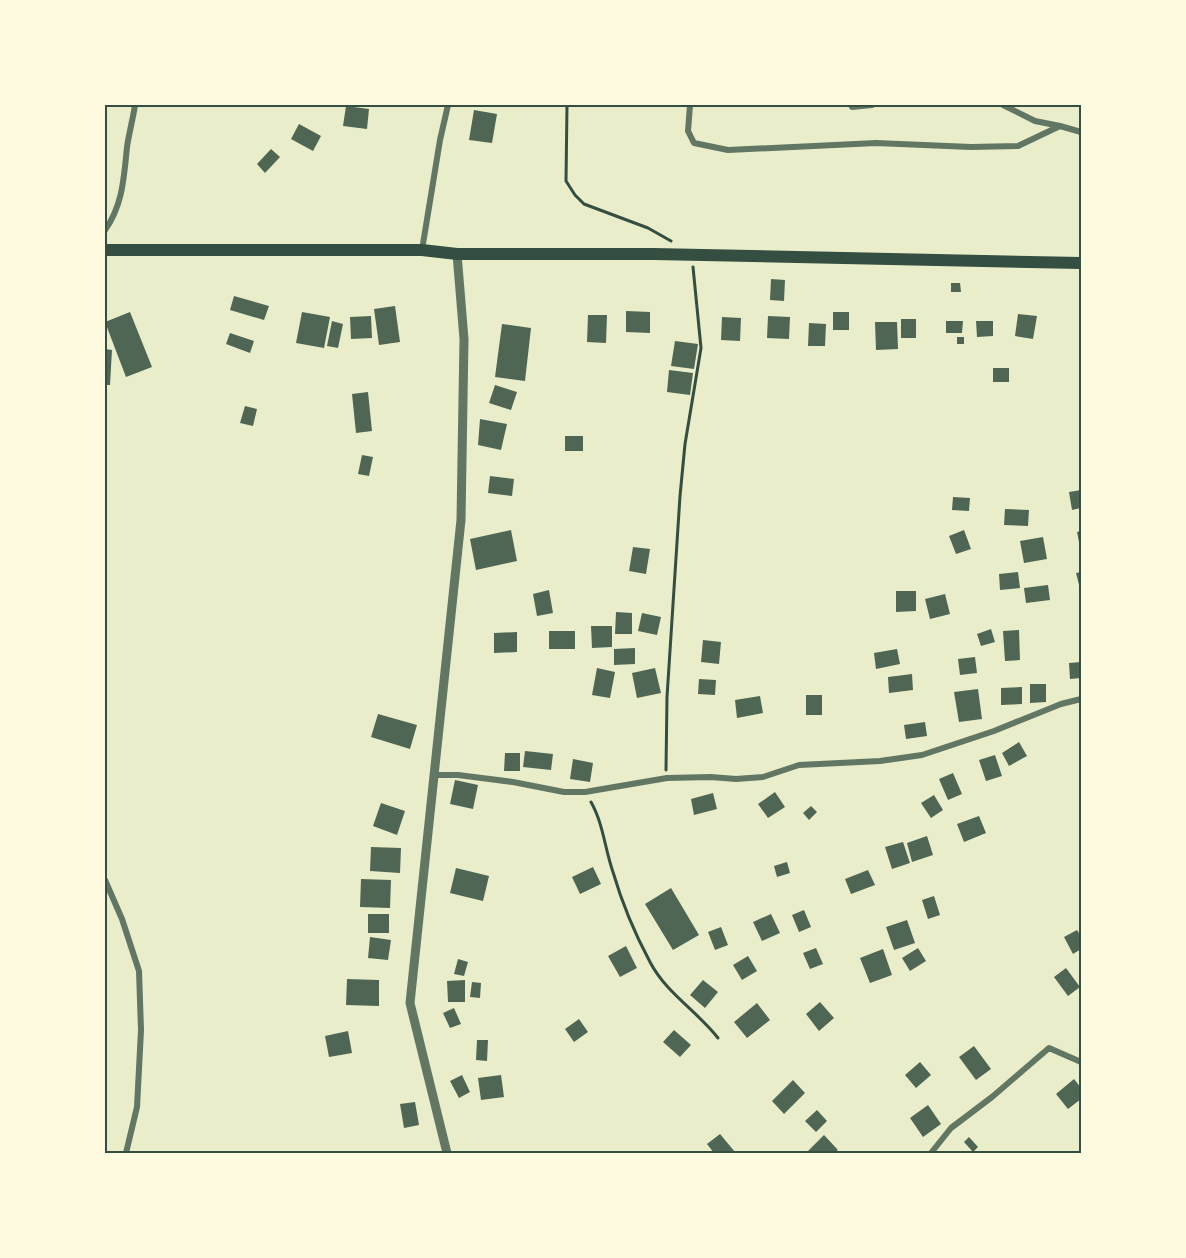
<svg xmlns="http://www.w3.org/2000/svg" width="1186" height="1258" font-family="'Asap Condensed',sans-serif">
<rect width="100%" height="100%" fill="#e9edc9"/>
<path fill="#4f6655" d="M 346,106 L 369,109 L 367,129 L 343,126 Z
M 474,110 L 497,114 L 492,143 L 469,140 Z
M 299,124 L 321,136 L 313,151 L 291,139 Z
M 271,149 L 280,157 L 265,173 L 257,164 Z
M 771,279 L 785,280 L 784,301 L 770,300 Z
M 951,283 L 960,283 L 961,292 L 951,292 Z
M 234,296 L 269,306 L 264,320 L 230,310 Z
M 395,306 L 400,342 L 379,345 L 374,309 Z
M 626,311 L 650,312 L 650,333 L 626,332 Z
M 130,312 L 152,367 L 126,377 L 105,322 Z
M 302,312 L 330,317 L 324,348 L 296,343 Z
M 833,312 L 849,312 L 849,330 L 833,330 Z
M 1018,314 L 1037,316 L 1033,339 L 1015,336 Z
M 588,315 L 607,315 L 606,343 L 587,342 Z
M 371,316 L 372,338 L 351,339 L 350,317 Z
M 768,316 L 790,317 L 789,339 L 767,338 Z
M 722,317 L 741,318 L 740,341 L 721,340 Z
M 901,319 L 916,319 L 916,338 L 901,338 Z
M 332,321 L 343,324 L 338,348 L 327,346 Z
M 946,321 L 963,321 L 962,333 L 946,333 Z
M 976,321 L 993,321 L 993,336 L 977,337 Z
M 875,322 L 897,322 L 898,349 L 876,350 Z
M 809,323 L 826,324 L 825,346 L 808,346 Z
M 502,324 L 531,328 L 525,381 L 495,377 Z
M 230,333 L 254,341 L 250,353 L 226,344 Z
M 957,337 L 964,337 L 964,344 L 957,344 Z
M 675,341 L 698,344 L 694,369 L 671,366 Z
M 105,349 L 112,350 L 110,385 L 105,385 Z
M 993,368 L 1009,368 L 1009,382 L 993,382 Z
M 669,370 L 693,373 L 690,395 L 667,392 Z
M 495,385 L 517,392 L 511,410 L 489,403 Z
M 368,392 L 372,431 L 356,433 L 352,394 Z
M 245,406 L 257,409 L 253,426 L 240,423 Z
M 480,419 L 507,424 L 501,450 L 478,445 Z
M 565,436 L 583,436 L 583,451 L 565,451 Z
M 362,455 L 373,457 L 369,476 L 358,474 Z
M 490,476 L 514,479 L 512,496 L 488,493 Z
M 1081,490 L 1081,508 L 1072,510 L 1069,492 Z
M 953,497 L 970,498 L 969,511 L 952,510 Z
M 1005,509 L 1029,510 L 1028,526 L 1004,525 Z
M 511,530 L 517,561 L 476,570 L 470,539 Z
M 964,530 L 971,549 L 956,554 L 949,536 Z
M 1081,531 L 1081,547 L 1080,547 L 1077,532 Z
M 1043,537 L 1047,559 L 1024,563 L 1020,541 Z
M 633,547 L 650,549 L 646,574 L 629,571 Z
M 1018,572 L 1020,588 L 1000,590 L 999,574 Z
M 1081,572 L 1081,589 L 1080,589 L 1076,573 Z
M 1048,585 L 1050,600 L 1026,603 L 1024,588 Z
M 549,590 L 553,613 L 537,616 L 533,594 Z
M 896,591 L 916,591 L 916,611 L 896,612 Z
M 945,594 L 950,614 L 930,619 L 925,599 Z
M 616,612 L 632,613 L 632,634 L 615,634 Z
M 642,613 L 661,617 L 657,635 L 638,631 Z
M 591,626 L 612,626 L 612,647 L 592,648 Z
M 991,629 L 995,642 L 981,646 L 977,634 Z
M 1019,630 L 1020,660 L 1005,661 L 1003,631 Z
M 549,631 L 575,631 L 575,649 L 549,649 Z
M 517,632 L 517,652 L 494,653 L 494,633 Z
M 703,640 L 721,642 L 719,664 L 701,662 Z
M 635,648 L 635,664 L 614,665 L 614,649 Z
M 897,649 L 900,664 L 876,669 L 874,653 Z
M 975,657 L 977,673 L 960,675 L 958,659 Z
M 1081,662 L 1081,678 L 1070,679 L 1069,663 Z
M 597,668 L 615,672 L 610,698 L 592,695 Z
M 655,668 L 661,693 L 637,698 L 632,673 Z
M 912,674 L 913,690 L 889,693 L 888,677 Z
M 699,679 L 716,680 L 715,695 L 698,694 Z
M 1030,684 L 1046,684 L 1046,702 L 1030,703 Z
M 1022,687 L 1022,704 L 1001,705 L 1001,688 Z
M 978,689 L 982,719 L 959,722 L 954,692 Z
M 806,695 L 822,695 L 822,715 L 806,715 Z
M 760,696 L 763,713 L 737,718 L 735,700 Z
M 378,714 L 417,725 L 410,749 L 371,737 Z
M 925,722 L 927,736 L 906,739 L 904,725 Z
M 1019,742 L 1027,756 L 1009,766 L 1002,753 Z
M 525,751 L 553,754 L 551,770 L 523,767 Z
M 505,753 L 520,753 L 520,771 L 504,771 Z
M 995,755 L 1002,776 L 986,781 L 979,760 Z
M 573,759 L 593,763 L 590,782 L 570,779 Z
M 953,773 L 962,794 L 948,800 L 939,779 Z
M 455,780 L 478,785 L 473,809 L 450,804 Z
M 775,792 L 785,807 L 768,818 L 758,804 Z
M 713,793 L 717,809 L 694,815 L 691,799 Z
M 934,795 L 943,810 L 931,818 L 921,803 Z
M 381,803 L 405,811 L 397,835 L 373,826 Z
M 811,806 L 817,812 L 809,820 L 803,813 Z
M 979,816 L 986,833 L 964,842 L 957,824 Z
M 927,836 L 933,855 L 912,862 L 907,843 Z
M 903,842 L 910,863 L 892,869 L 885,847 Z
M 371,847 L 401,848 L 400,873 L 370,871 Z
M 787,862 L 790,873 L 777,877 L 774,866 Z
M 593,867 L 601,884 L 580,894 L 572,877 Z
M 456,868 L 489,876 L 483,901 L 450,893 Z
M 868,870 L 875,885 L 851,894 L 845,879 Z
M 361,879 L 391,880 L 390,908 L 360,907 Z
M 671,888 L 699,935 L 673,950 L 645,904 Z
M 934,896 L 940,915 L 928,919 L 922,900 Z
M 804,910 L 811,927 L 799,932 L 792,915 Z
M 368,914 L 389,914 L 389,933 L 368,933 Z
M 771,914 L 780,933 L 762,941 L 753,922 Z
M 907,920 L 915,943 L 894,950 L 886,927 Z
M 721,927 L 728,945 L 715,950 L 708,932 Z
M 1077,930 L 1081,936 L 1081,949 L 1073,954 L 1064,937 Z
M 370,937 L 391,940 L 388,960 L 368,958 Z
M 626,946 L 637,968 L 620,977 L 608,956 Z
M 816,948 L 823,964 L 810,969 L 803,953 Z
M 918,948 L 926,961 L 910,971 L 902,958 Z
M 883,949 L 892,975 L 870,983 L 860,958 Z
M 748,956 L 757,971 L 742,980 L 733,965 Z
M 458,959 L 468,962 L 464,976 L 454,974 Z
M 1066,968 L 1080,987 L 1068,996 L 1054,977 Z
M 347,979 L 379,980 L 379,1006 L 346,1005 Z
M 465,980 L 465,1002 L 448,1002 L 447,981 Z
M 703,980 L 718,992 L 705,1008 L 690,995 Z
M 472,982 L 481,983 L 480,998 L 470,997 Z
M 820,1002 L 834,1018 L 819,1031 L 806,1014 Z
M 757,1003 L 770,1020 L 747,1038 L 734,1022 Z
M 454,1008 L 461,1024 L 450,1028 L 443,1013 Z
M 579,1019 L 588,1032 L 574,1042 L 565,1029 Z
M 674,1030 L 691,1045 L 680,1057 L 663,1042 Z
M 348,1031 L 352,1053 L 329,1057 L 325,1036 Z
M 477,1040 L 488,1040 L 487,1061 L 476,1060 Z
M 974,1046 L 991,1069 L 976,1080 L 959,1057 Z
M 920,1062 L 931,1075 L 916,1088 L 905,1075 Z
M 462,1075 L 470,1092 L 459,1098 L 450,1081 Z
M 501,1075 L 504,1097 L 481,1100 L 478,1078 Z
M 1074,1079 L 1081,1088 L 1081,1099 L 1068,1109 L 1056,1094 Z
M 793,1080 L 805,1093 L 784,1114 L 772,1101 Z
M 415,1102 L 419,1125 L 404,1128 L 400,1104 Z
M 928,1105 L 941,1124 L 923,1137 L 910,1118 Z
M 817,1110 L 827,1121 L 816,1132 L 805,1121 Z
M 720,1134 L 735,1152 L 733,1153 L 714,1153 L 707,1144 Z
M 824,1135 L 838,1150 L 834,1153 L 810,1153 L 808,1151 Z
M 969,1137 L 978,1147 L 973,1152 L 964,1142 Z"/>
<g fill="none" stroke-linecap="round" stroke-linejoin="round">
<path stroke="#344e41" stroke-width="3" d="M 567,105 L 566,181 L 575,195 L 584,204 L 648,228 L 671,241
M 666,770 L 667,697 L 680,496 L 685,444 L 701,348 L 693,267
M 591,802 C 603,823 605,849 613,872 C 622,903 635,934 650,962 C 666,993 697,1011 718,1038"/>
<path stroke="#617663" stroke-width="6" d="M 690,105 L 688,131 L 694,143 L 728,150 L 876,143 L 971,147 L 1018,146 L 1060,126 L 1081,132
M 851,105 L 852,107 L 872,105
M 1003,105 L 1035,121 L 1060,126
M 105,230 C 123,205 124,176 127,147 C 129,133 133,119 135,105
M 422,250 L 440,140 L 448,105
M 435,775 L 458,775 L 513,782 L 564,792 L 585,792 L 667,778 L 711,777 L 736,779 L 763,777 L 799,765 L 880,761 L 922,755 L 994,731 L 1061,704 L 1081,699
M 105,880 L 122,919 L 139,971 L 141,1030 L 137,1107 L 126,1153
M 931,1153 L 951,1128 L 992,1097 L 1049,1048 L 1081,1062"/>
<path stroke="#617663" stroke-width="9" d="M 447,1153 L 410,1003 L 461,520 L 464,339 L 457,254"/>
<path stroke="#344e41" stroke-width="12" d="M 105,250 L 422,250 L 457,254 L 654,254 L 1081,263"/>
</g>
<rect width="1186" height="1258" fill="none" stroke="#fefae0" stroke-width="213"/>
<rect x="106" y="106" width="974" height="1046" fill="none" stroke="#344e41" stroke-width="2"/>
</svg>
